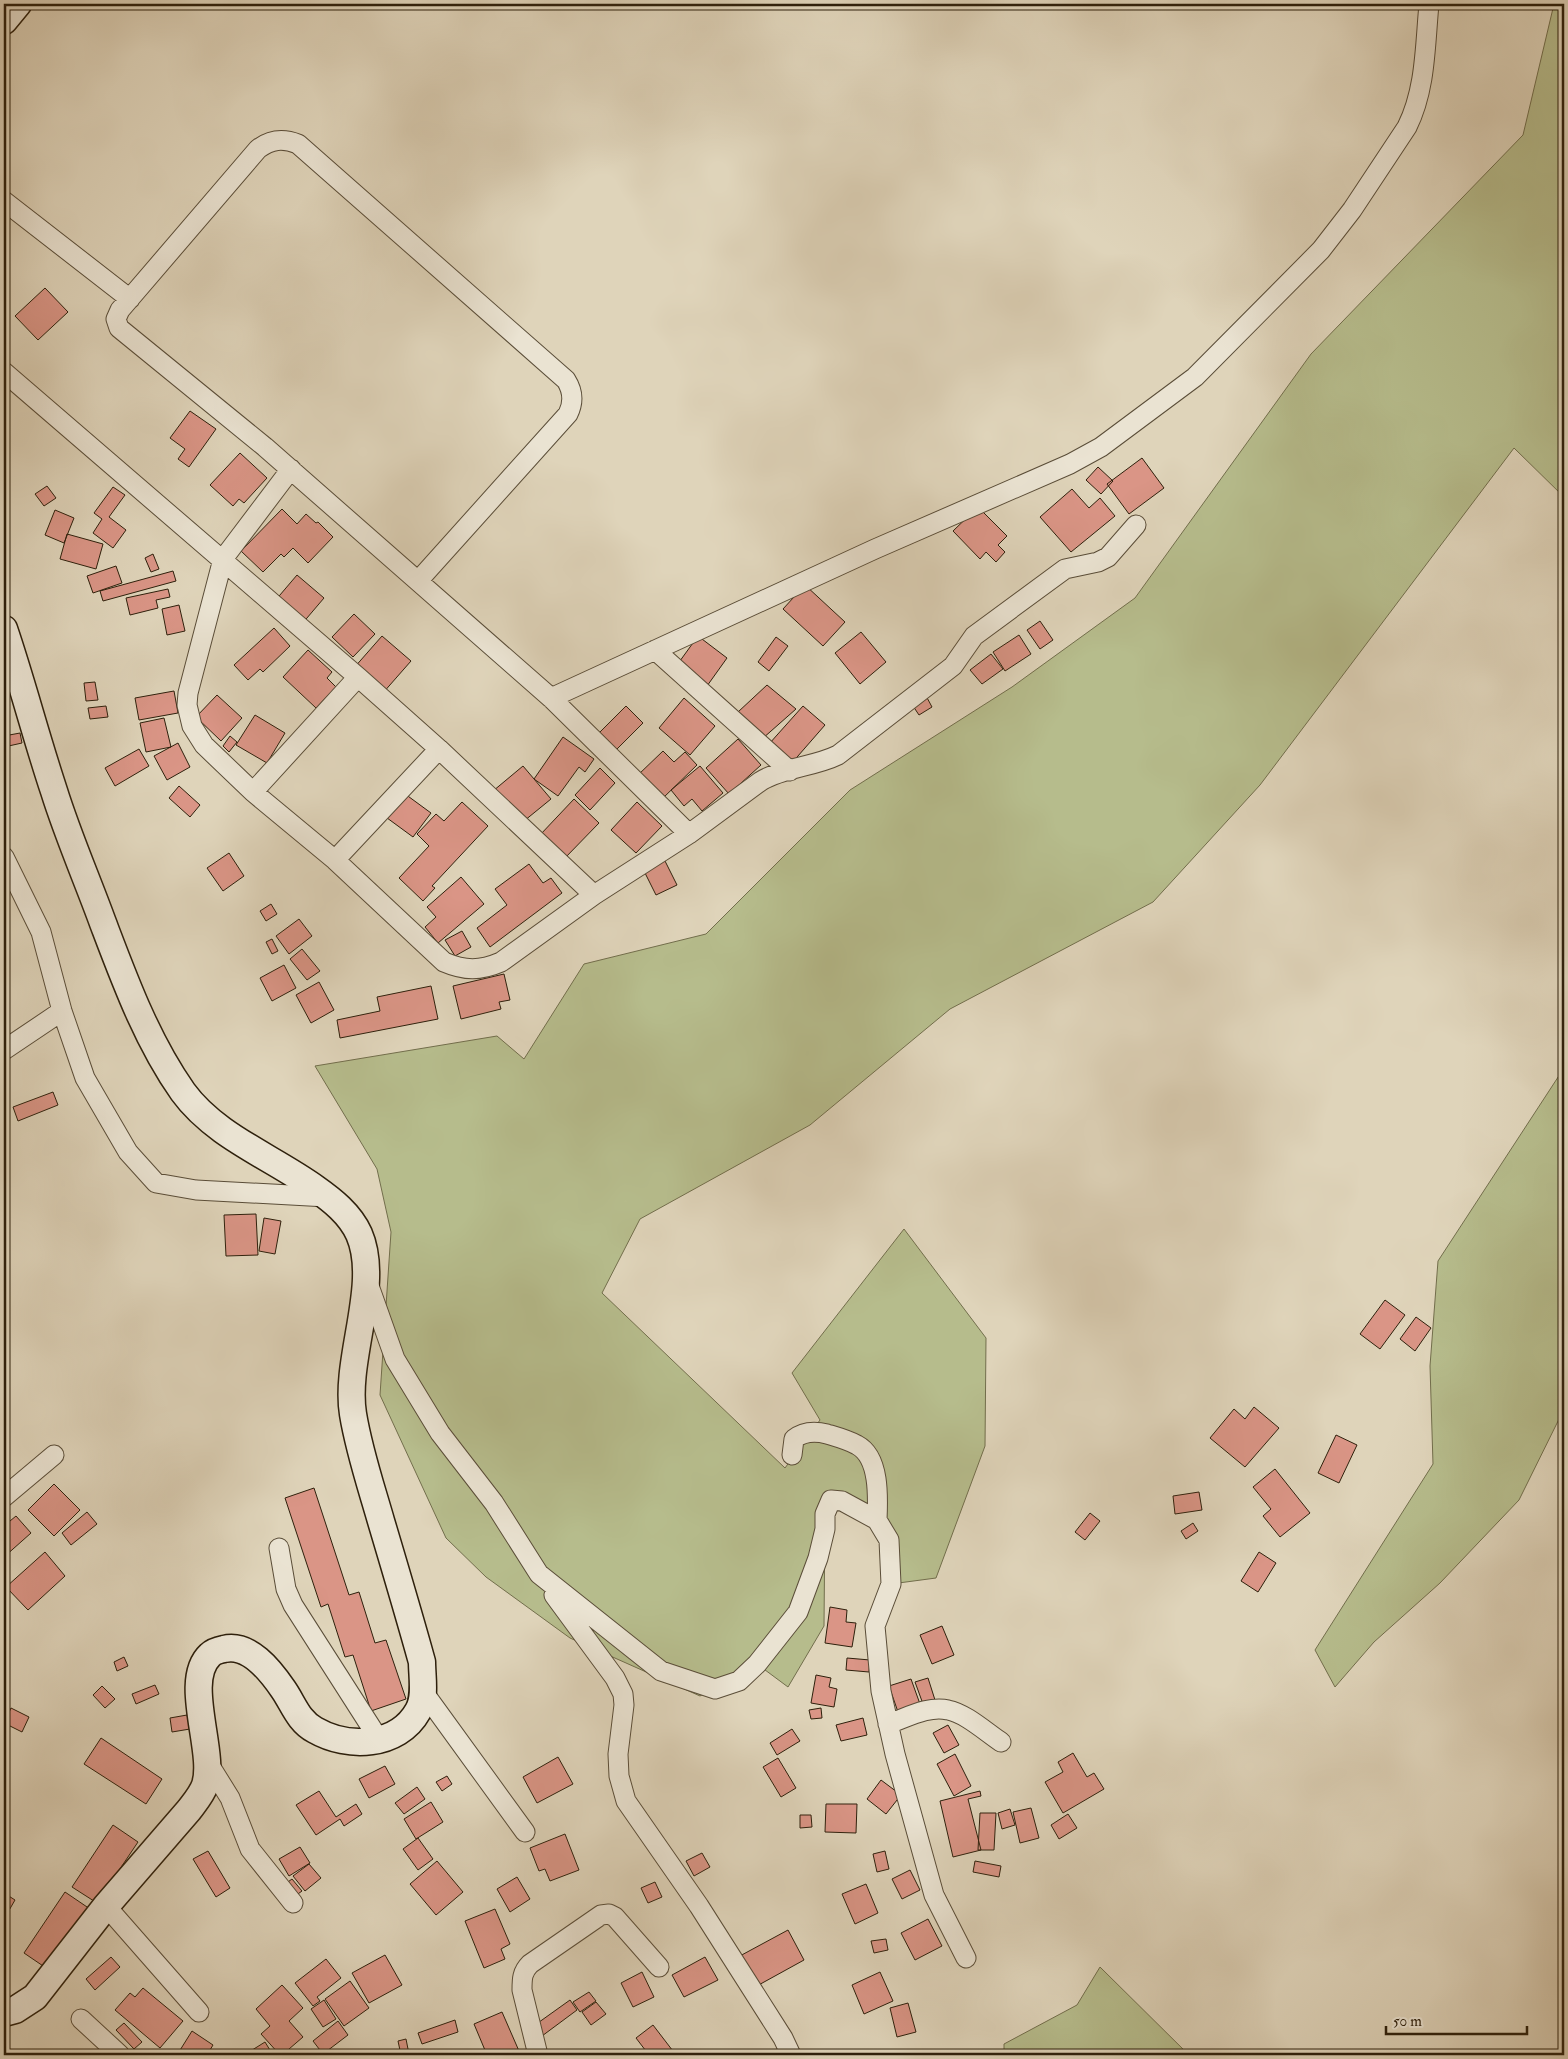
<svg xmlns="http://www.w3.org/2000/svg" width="1568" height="2059" font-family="'IM FELL Double Pica',serif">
<rect width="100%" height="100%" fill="#dfd4ba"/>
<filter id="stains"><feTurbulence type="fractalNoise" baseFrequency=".004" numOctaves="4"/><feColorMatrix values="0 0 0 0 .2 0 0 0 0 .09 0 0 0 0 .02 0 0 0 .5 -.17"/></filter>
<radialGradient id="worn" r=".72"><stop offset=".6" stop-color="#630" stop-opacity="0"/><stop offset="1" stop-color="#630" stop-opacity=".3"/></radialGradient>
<path fill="#b6bc8c" stroke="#726e4c" d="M 1554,4 L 1564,4 L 1564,497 L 1514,448 L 1260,785 L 1153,902 L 950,1009 L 810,1125 L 640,1219 L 602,1293 L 785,1468 L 820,1420 L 792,1373 L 904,1229 L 986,1338 L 985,1446 L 936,1578 L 891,1584 L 889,1540 L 842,1501 L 825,1514 L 824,1626 L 788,1687 L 757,1664 L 700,1696 L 570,1638 L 486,1577 L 446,1538 L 380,1395 L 391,1232 L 377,1169 L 315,1066 L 497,1036 L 524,1059 L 584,964 L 706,934 L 850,790 L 1012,687 L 1135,598 L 1311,354 L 1523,135 Z
M 1564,1068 L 1564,1409 L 1519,1500 L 1440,1583 L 1374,1642 L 1335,1687 L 1315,1650 L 1433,1464 L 1430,1366 L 1438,1261 Z
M 1100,1967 L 1189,2055 L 1004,2055 L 1004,2044 L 1077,2005 Z"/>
<path fill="#da9586" stroke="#2e200c" d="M 45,288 L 68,312 L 38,340 L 15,316 Z
M 190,411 L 216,429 L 189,467 L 178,459 L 185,449 L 170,438 Z
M 240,453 L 267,478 L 244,503 L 239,499 L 233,506 L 210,485 Z
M 1142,458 L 1164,488 L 1129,514 L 1107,484 Z
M 1098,467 L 1113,481 L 1101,494 L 1086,480 Z
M 47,486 L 56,498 L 44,506 L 35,494 Z
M 113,487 L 125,495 L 109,517 L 126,530 L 113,548 L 93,533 L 102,519 L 94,513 Z
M 1072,489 L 1089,508 L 1100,498 L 1115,516 L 1071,552 L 1040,517 Z
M 978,507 L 1007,536 L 998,545 L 1005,552 L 996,562 L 986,552 L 980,559 L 953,531 Z
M 282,509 L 297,524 L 306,514 L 316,523 L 318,522 L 333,537 L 308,563 L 293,548 L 284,557 L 281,554 L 263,572 L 241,551 Z
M 55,510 L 74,518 L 64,543 L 45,535 Z
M 67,534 L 103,544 L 96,569 L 60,559 Z
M 153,554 L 159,569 L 151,572 L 145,558 Z
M 116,566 L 122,583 L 93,593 L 87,576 Z
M 173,571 L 176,581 L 103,601 L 100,591 Z
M 297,575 L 324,598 L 301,625 L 274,602 Z
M 805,585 L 845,622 L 823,646 L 783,609 Z
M 168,589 L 170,597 L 156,600 L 158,608 L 130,615 L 126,598 Z
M 179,605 L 185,631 L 167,635 L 162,609 Z
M 354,614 L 375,634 L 353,657 L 332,637 Z
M 1040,621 L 1053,640 L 1040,649 L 1027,630 Z
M 274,628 L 290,646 L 263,672 L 260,669 L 248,680 L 234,665 Z
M 861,632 L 886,662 L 860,684 L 835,653 Z
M 1019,635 L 1031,654 L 1005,671 L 993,652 Z
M 382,636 L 411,661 L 382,694 L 353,669 Z
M 698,636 L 727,658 L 707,686 L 677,665 Z
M 776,637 L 788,646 L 769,671 L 758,662 Z
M 308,650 L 332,672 L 327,678 L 336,687 L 316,708 L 283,677 Z
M 991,654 L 1003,669 L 982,684 L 970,670 Z
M 95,682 L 98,700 L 86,701 L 84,683 Z
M 767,685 L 796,709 L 762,739 L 738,712 Z
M 174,691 L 178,713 L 139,720 L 135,698 Z
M 925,694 L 932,707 L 919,715 L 911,703 Z
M 217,695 L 242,718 L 221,741 L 196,717 Z
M 684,698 L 715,726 L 690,755 L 659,728 Z
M 106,706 L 108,717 L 90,719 L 88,708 Z
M 626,706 L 643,723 L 614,752 L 597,735 Z
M 803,706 L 825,725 L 791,764 L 769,744 Z
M 255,715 L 285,733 L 267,763 L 236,745 Z
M 164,718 L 171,747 L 146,752 L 140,723 Z
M 20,733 L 22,743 L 4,747 L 4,736 Z
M 230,736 L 237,742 L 229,752 L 223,746 Z
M 563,737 L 594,759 L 585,772 L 579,767 L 558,796 L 534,779 Z
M 738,739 L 761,765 L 729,794 L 706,768 Z
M 178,743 L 190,767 L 167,780 L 154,756 Z
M 139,749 L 149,766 L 115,786 L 105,768 Z
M 663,751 L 674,762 L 685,752 L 697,765 L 662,799 L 638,775 Z
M 523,766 L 551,799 L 524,821 L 493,791 Z
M 700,766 L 723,793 L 702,811 L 692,799 L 684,806 L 671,790 Z
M 600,768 L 615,783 L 590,810 L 575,795 Z
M 179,786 L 200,805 L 190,817 L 169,798 Z
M 401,791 L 431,813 L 413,837 L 383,815 Z
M 574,799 L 599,823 L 564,859 L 540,835 Z
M 462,802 L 488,826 L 432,886 L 435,888 L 423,901 L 399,878 L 429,846 L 417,834 L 436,814 L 444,821 Z
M 637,802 L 662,826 L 636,853 L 611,830 Z
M 229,853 L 244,876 L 223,891 L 207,868 Z
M 664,859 L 677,885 L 656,895 L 643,869 Z
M 529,864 L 543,883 L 551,878 L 562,893 L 490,947 L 477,928 L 507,905 L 495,889 Z
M 461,877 L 484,904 L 438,943 L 425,927 L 436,917 L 427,907 Z
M 271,904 L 277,914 L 266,921 L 260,911 Z
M 299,919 L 312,936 L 289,954 L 276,936 Z
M 462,931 L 471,947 L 455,956 L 445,940 Z
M 272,939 L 278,951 L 272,954 L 266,942 Z
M 302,949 L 320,971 L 307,980 L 290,959 Z
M 284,965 L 296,988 L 272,1001 L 260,978 Z
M 504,974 L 510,1000 L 499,1002 L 501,1009 L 461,1019 L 453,986 Z
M 319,982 L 334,1010 L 311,1023 L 296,995 Z
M 431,986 L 438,1019 L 340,1038 L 337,1020 L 380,1011 L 377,997 Z
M 53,1092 L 58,1105 L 18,1121 L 13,1107 Z
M 256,1214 L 258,1255 L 226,1256 L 224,1215 Z
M 264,1218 L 281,1221 L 275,1254 L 259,1251 Z
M 1385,1300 L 1405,1315 L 1380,1349 L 1360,1334 Z
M 1416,1317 L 1431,1328 L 1415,1351 L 1400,1339 Z
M 1254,1407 L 1279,1428 L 1245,1467 L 1210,1438 L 1234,1409 L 1245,1419 Z
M 1336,1435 L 1357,1445 L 1339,1483 L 1318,1473 Z
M 1275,1469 L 1310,1513 L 1280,1537 L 1263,1516 L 1271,1509 L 1253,1487 Z
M 54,1484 L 80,1510 L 54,1536 L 28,1510 Z
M 314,1488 L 349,1595 L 359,1592 L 375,1643 L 386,1640 L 406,1699 L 371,1711 L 353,1655 L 345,1657 L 328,1604 L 321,1607 L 285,1498 Z
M 1199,1492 L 1202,1510 L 1175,1514 L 1173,1496 Z
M 87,1512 L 97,1524 L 71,1545 L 62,1533 Z
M 1090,1513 L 1100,1521 L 1085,1540 L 1075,1532 Z
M 16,1516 L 31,1533 L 4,1557 L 4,1526 Z
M 1193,1523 L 1198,1531 L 1186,1539 L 1181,1531 Z
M 45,1552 L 65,1576 L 28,1610 L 6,1587 Z
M 1259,1552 L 1276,1563 L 1258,1592 L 1241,1581 Z
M 830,1607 L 847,1610 L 846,1622 L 856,1623 L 852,1647 L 825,1643 Z
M 942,1626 L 954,1655 L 932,1664 L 920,1635 Z
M 124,1657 L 128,1666 L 117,1671 L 114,1662 Z
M 847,1658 L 870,1660 L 869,1672 L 846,1670 Z
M 816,1675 L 831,1678 L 829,1687 L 837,1689 L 834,1707 L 811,1703 Z
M 928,1678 L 935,1700 L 923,1704 L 915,1682 Z
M 911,1679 L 920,1704 L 898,1712 L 889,1686 Z
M 155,1685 L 159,1694 L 136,1704 L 132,1694 Z
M 102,1686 L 115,1699 L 105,1708 L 93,1695 Z
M 11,1708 L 29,1717 L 22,1732 L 4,1723 Z
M 821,1708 L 822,1718 L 811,1719 L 809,1710 Z
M 187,1715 L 190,1729 L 172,1732 L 170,1718 Z
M 863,1718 L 867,1735 L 841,1741 L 836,1725 Z
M 948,1725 L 959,1745 L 944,1753 L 933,1733 Z
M 792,1729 L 800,1741 L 777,1755 L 770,1743 Z
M 101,1738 L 162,1779 L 146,1804 L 84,1764 Z
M 1073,1753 L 1087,1777 L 1094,1773 L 1104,1789 L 1063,1813 L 1045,1782 L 1063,1772 L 1058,1762 Z
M 955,1754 L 971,1786 L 954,1796 L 937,1764 Z
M 558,1757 L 573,1784 L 537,1803 L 523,1777 Z
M 778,1758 L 796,1788 L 781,1797 L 763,1767 Z
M 385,1766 L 395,1784 L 369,1798 L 359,1779 Z
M 447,1776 L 452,1784 L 442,1791 L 436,1782 Z
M 881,1780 L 901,1795 L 886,1814 L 867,1799 Z
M 417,1787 L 425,1799 L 404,1814 L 395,1803 Z
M 319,1791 L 336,1817 L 356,1804 L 362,1814 L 344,1826 L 340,1819 L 316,1835 L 296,1805 Z
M 980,1791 L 981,1796 L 968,1799 L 981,1850 L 953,1857 L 940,1801 Z
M 431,1802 L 443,1822 L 416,1839 L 404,1819 Z
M 826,1804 L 857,1804 L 856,1833 L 825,1832 Z
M 1031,1808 L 1039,1838 L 1020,1843 L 1013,1812 Z
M 1010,1809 L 1015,1825 L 1002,1829 L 998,1813 Z
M 980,1813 L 996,1813 L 994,1850 L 978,1850 Z
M 1068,1814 L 1077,1828 L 1059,1839 L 1051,1825 Z
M 800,1815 L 811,1815 L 812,1827 L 800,1828 Z
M 113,1825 L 138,1842 L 97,1903 L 72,1887 Z
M 565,1834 L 579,1870 L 550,1881 L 545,1869 L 539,1871 L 530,1848 Z
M 418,1838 L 433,1859 L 418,1870 L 403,1849 Z
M 300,1847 L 310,1863 L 289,1876 L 279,1859 Z
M 208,1851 L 230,1888 L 216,1897 L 193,1859 Z
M 885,1851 L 889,1869 L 877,1872 L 873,1854 Z
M 702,1853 L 710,1867 L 694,1876 L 686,1861 Z
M 437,1861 L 463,1892 L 436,1915 L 410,1884 Z
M 975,1861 L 1001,1866 L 999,1877 L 973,1872 Z
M 309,1864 L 321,1878 L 305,1891 L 293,1876 Z
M 910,1870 L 920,1890 L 902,1899 L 892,1879 Z
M 517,1877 L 530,1899 L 510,1912 L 497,1889 Z
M 292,1879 L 302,1891 L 291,1899 L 281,1887 Z
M 655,1882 L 662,1897 L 648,1903 L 641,1888 Z
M 866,1884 L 878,1913 L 855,1924 L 842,1894 Z
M 65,1892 L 90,1909 L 49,1970 L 24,1953 Z
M 4,1893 L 15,1900 L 4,1919 Z
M 495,1909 L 510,1944 L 501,1949 L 505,1959 L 484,1968 L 465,1921 Z
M 928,1919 L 942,1946 L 915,1960 L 901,1933 Z
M 788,1930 L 804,1960 L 755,1987 L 738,1957 Z
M 886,1939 L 888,1950 L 874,1953 L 871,1941 Z
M 385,1955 L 402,1985 L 369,2003 L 352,1973 Z
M 111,1957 L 120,1967 L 95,1990 L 86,1979 Z
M 705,1957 L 718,1980 L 684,1997 L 672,1975 Z
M 326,1959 L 341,1978 L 317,1997 L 320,2001 L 313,2006 L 295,1983 Z
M 642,1972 L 654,1997 L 633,2007 L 621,1983 Z
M 880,1972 L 893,2001 L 864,2014 L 852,1985 Z
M 350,1981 L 369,2008 L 344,2026 L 325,1999 Z
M 282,1985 L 303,2008 L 289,2021 L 303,2037 L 282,2055 L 280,2055 L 261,2034 L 270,2026 L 256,2009 Z
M 143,1988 L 183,2021 L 160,2048 L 115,2010 L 130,1993 L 135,1997 Z
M 589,1992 L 596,2001 L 580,2012 L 573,2002 Z
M 324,2000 L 336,2019 L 323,2027 L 311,2009 Z
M 570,2000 L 577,2010 L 542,2036 L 535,2025 Z
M 596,2002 L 606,2014 L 591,2025 L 582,2012 Z
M 908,2003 L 916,2032 L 897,2037 L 890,2008 Z
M 502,2012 L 519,2051 L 509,2055 L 487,2055 L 474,2024 Z
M 455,2020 L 458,2032 L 422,2044 L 418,2033 Z
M 338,2021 L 348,2035 L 323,2054 L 313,2041 Z
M 124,2023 L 142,2042 L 134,2049 L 116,2030 Z
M 653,2025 L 676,2055 L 649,2055 L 636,2038 Z
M 192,2031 L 213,2045 L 207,2055 L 177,2055 Z
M 406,2039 L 409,2054 L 401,2055 L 398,2041 Z
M 265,2042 L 273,2055 L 250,2055 L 249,2052 Z"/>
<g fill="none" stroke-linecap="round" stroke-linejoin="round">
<g stroke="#5a4d38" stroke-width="21">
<path id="street" d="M 4,201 L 130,299
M 4,372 L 358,677 L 439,749 L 594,895
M 291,469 L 223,559 L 188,693 L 187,705 L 192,726 L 204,745 L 253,792 L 335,860 L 444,962 C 465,971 480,971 501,962 L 594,895 L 689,834 L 761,781 C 784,767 814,767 838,755 L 953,666 L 974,636 L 1065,569 L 1098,562 L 1108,557 L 1136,525
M 418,581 L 568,414 C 574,402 573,391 566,380 L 298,144 C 283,138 271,139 258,149 L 120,310 L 116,319 L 119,328 L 265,447 L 551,698 L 689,834
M 655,650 L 790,771
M 551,698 L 875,549 L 1070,464 L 1101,447 L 1195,377 L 1321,250 L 1352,210 L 1407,127 C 1426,89 1425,45 1429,4
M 253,792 L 358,677
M 4,857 L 41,932 L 62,1011 L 85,1078 L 128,1152 L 156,1183 L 196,1190 L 327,1197
M 335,860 L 439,749
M 4,1050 L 62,1011
M 368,1283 L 395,1359 L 440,1433 L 494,1503 L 539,1574 L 661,1671 L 715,1689 L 739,1681 L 757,1664 L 798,1612 L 818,1558 L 825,1529 L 825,1514 L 831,1500 L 842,1501 L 877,1520 L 889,1540 L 891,1584 L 875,1626 L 881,1691 L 895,1754 L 934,1895 L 966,1958
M 792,1455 L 794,1439 C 804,1431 815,1431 827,1434 C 837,1437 848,1440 857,1445 C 880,1457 878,1498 877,1520
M 4,1497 L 54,1455
M 279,1548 L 286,1589 L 293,1605 L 380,1741
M 554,1595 L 615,1678 L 623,1694 L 624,1705 L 618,1754 L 619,1776 L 626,1801 L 699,1906 L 783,2038 L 791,2055
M 422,1690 L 525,1832
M 888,1724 C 906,1718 929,1705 948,1710 C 965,1713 986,1732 1001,1742
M 207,1761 L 230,1798 L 250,1849 L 293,1903
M 106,1906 L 199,2012
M 81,2019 L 120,2055
M 538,2055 L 522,1990 C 522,1979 522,1972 530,1964 L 601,1915 L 609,1914 L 615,1917 L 659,1967"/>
</g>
<g stroke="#2e200c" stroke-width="29">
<path id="secondary" d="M 4,21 L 18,4
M 4,629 C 22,682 36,737 54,791 C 68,836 87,879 103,923 C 125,981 147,1041 183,1092 C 215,1136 272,1157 315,1188 C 332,1200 350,1214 359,1234 C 381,1284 344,1359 353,1414 C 359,1451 371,1486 381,1521 C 395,1568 409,1615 422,1662 C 422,1677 426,1697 418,1711 C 398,1747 348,1749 315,1730 C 298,1721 293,1703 283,1689 C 270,1670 249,1643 224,1649 C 219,1650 213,1652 210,1655 C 182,1681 216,1752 205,1785 C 202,1794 195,1802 189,1810 L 106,1906 L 35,1997 L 15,2010 L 4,2013"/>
</g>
<use href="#street" stroke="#eae3d2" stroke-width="19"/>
<use href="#secondary" stroke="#eae3d2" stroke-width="26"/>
</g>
<rect width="1568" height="2059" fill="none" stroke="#dfd4ba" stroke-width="20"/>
<rect x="5" y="5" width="1558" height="2049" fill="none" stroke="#2e200c" stroke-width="2.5"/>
<rect x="10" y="10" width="1548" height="2039" fill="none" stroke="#2e200c"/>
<path d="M1386 2026v8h141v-8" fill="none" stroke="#2e200c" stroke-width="2.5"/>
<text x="1393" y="2026" font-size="15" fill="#2e200c" stroke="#eae3d2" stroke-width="4" paint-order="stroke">50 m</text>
<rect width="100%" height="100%" filter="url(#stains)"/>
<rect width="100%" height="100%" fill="url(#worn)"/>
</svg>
